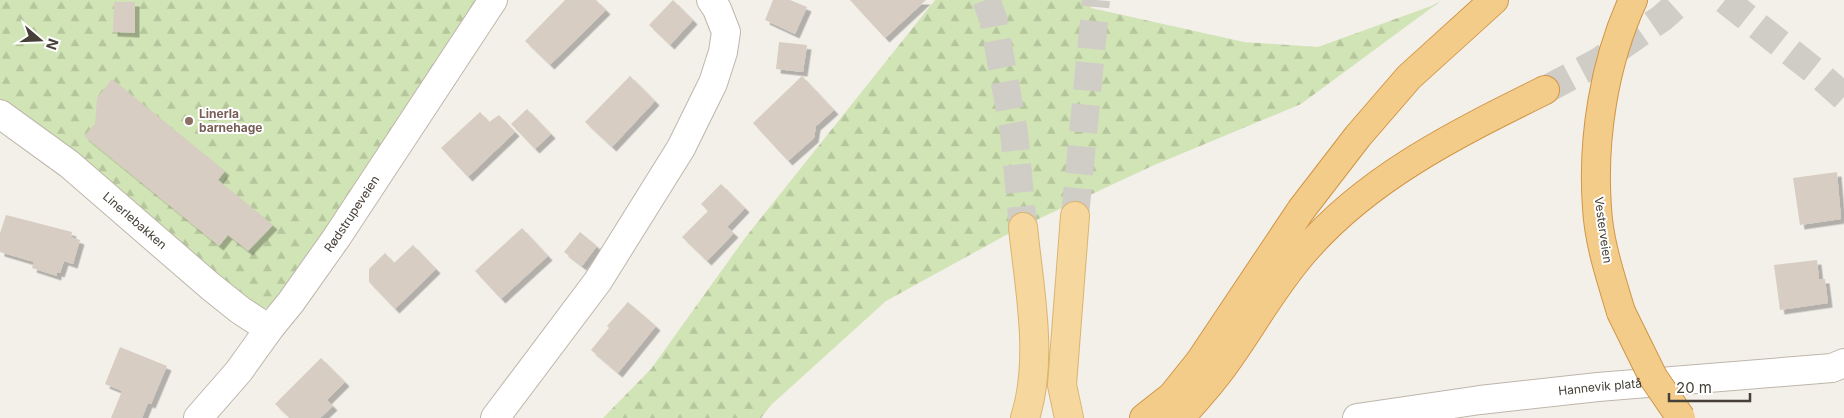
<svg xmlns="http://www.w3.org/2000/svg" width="1844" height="418" font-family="Inter,sans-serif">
<defs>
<pattern id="forest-firs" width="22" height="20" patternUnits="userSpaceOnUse" patternTransform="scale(1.25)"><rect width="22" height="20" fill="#d1e4b5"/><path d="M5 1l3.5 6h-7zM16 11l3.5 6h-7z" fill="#b5c59c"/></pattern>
<filter id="shadow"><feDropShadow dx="4.5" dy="4.5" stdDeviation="0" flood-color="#0004"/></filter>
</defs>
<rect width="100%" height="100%" fill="#f3efe9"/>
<path fill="url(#forest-firs)" d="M 0,0 L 483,0 L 302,285 L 249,319 L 0,120 Z
M 935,0 L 1092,0 L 1091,8 L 1244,42 L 1318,47 L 1434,5 L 1442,0 L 1301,104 L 1152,166 L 1017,229 L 886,301 L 771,405 L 761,418 L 603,418 L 651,369 L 745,238 Z"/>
<path fill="#d7cdc2" filter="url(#shadow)" d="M 565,0 L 596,0 L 606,10 L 550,65 L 525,41 Z
M 673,0 L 693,20 L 670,45 L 649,25 Z
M 773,0 L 790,0 L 807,7 L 795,34 L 765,20 Z
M 850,0 L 926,0 L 885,38 Z
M 114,2 L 135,2 L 135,33 L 113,32 Z
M 779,42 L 807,45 L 803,72 L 776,69 Z
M 630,76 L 655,101 L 612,147 L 585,122 Z
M 802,76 L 834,110 L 816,126 L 814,138 L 788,161 L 753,123 Z
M 112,79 L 225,171 L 218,180 L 273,225 L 248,251 L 228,235 L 219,246 L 84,136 L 95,124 L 97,98 Z
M 527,109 L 551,134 L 535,149 L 511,124 Z
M 480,112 L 489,122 L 499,115 L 515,132 L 468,177 L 441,148 Z
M 1837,172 L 1841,219 L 1800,225 L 1793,178 Z
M 721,184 L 745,208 L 727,227 L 734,233 L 707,261 L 682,237 L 708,211 L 701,204 Z
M 6,215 L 72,232 L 71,237 L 80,240 L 73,264 L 64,261 L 60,273 L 57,272 L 57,276 L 32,268 L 34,262 L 0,252 L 0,233 Z
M 522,228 L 548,256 L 501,299 L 475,271 Z
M 580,232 L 597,246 L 582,266 L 564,252 Z
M 413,245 L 436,269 L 395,309 L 369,282 L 369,269 L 385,253 L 394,263 Z
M 1817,260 L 1819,279 L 1825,279 L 1828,303 L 1780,310 L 1774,265 Z
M 628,302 L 656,326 L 618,373 L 591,350 L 609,328 L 607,326 Z
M 120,347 L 167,366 L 151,404 L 148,403 L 142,418 L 111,418 L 122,391 L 105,384 Z
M 321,358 L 345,382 L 327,400 L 333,406 L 320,418 L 290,418 L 275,404 Z"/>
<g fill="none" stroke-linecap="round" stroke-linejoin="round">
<path stroke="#d0ccc6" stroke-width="28" stroke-dasharray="28 14" stroke-linecap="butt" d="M 986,0 L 993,18 L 1014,132 L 1023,227
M 1725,0 L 1817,73 L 1844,97
M 1075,216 L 1096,0"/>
<path stroke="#d0ccc6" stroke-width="28" stroke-dasharray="28 14" stroke-linecap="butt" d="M 1545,90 L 1598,62 L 1662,18 L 1682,0"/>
<g stroke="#beb6ac" stroke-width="30">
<g id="minor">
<path id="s1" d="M 0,114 L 69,164 L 210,286 L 240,310 L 269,329"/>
<path id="s2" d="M 198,418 L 239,371 L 269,329 L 291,302 L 337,237 L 493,0"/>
<path d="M 495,418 L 598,281 L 681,148 L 713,83 L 723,52 L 726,32 L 717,9 L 711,0"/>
<path id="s3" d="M 1357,418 L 1480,400 L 1598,387 L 1832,368 L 1844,363"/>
</g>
</g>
<g stroke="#dab470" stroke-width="30">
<path id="primary" d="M 1023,227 C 1029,288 1044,358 1025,418
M 1069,418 L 1062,385 L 1075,216"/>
</g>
<g stroke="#d09646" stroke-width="30">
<path id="trunk" d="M 1621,312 C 1611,278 1599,244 1597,208 C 1592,139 1604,63 1633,0
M 1144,418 L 1172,396 L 1200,361 L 1301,210 L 1358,136 L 1409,77 L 1494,0
M 1180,418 C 1193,403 1207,388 1219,372 C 1248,334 1270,291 1302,254 C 1366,178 1458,133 1545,90"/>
</g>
<use href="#minor" stroke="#fff" stroke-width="28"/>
<use href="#primary" stroke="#f6d89f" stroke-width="28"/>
<use href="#trunk" stroke="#f4cc8a" stroke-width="28"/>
<g stroke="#d09646" stroke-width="30" stroke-linecap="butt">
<path id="trunk-bridge" d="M 1621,312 L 1653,377 L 1681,418"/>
</g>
<use href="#trunk-bridge" stroke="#f4cc8a" stroke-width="28"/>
</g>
<circle fill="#8d6e63" stroke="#fff" stroke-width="2" cx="189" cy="121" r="5"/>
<g text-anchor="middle" stroke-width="4" stroke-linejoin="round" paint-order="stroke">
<g font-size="12" font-weight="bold" fill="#785e54" stroke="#fff" text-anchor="start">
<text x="199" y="118">Linerla<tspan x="199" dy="14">barnehage</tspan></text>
</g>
<g font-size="12" fill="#464038" stroke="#fff">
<text dy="4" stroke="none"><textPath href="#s2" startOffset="256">Rødstrupeveien</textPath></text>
<text dy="4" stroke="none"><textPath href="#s1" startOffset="172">Linerlebakken</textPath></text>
<text transform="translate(1603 230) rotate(82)" y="4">Vesterveien</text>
<text dy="4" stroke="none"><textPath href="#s3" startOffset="245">Hannevik platå</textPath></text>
</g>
</g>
<g transform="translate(40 40) rotate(109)" stroke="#ffffff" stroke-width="4" paint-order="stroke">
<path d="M0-4L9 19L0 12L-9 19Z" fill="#464038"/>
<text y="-8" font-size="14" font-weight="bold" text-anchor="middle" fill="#464038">N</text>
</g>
<path d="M1669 393v8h81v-8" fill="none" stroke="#464038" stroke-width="2.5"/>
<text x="1676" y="393" font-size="15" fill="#464038" stroke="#ffffff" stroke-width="4" paint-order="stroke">20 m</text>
</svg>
